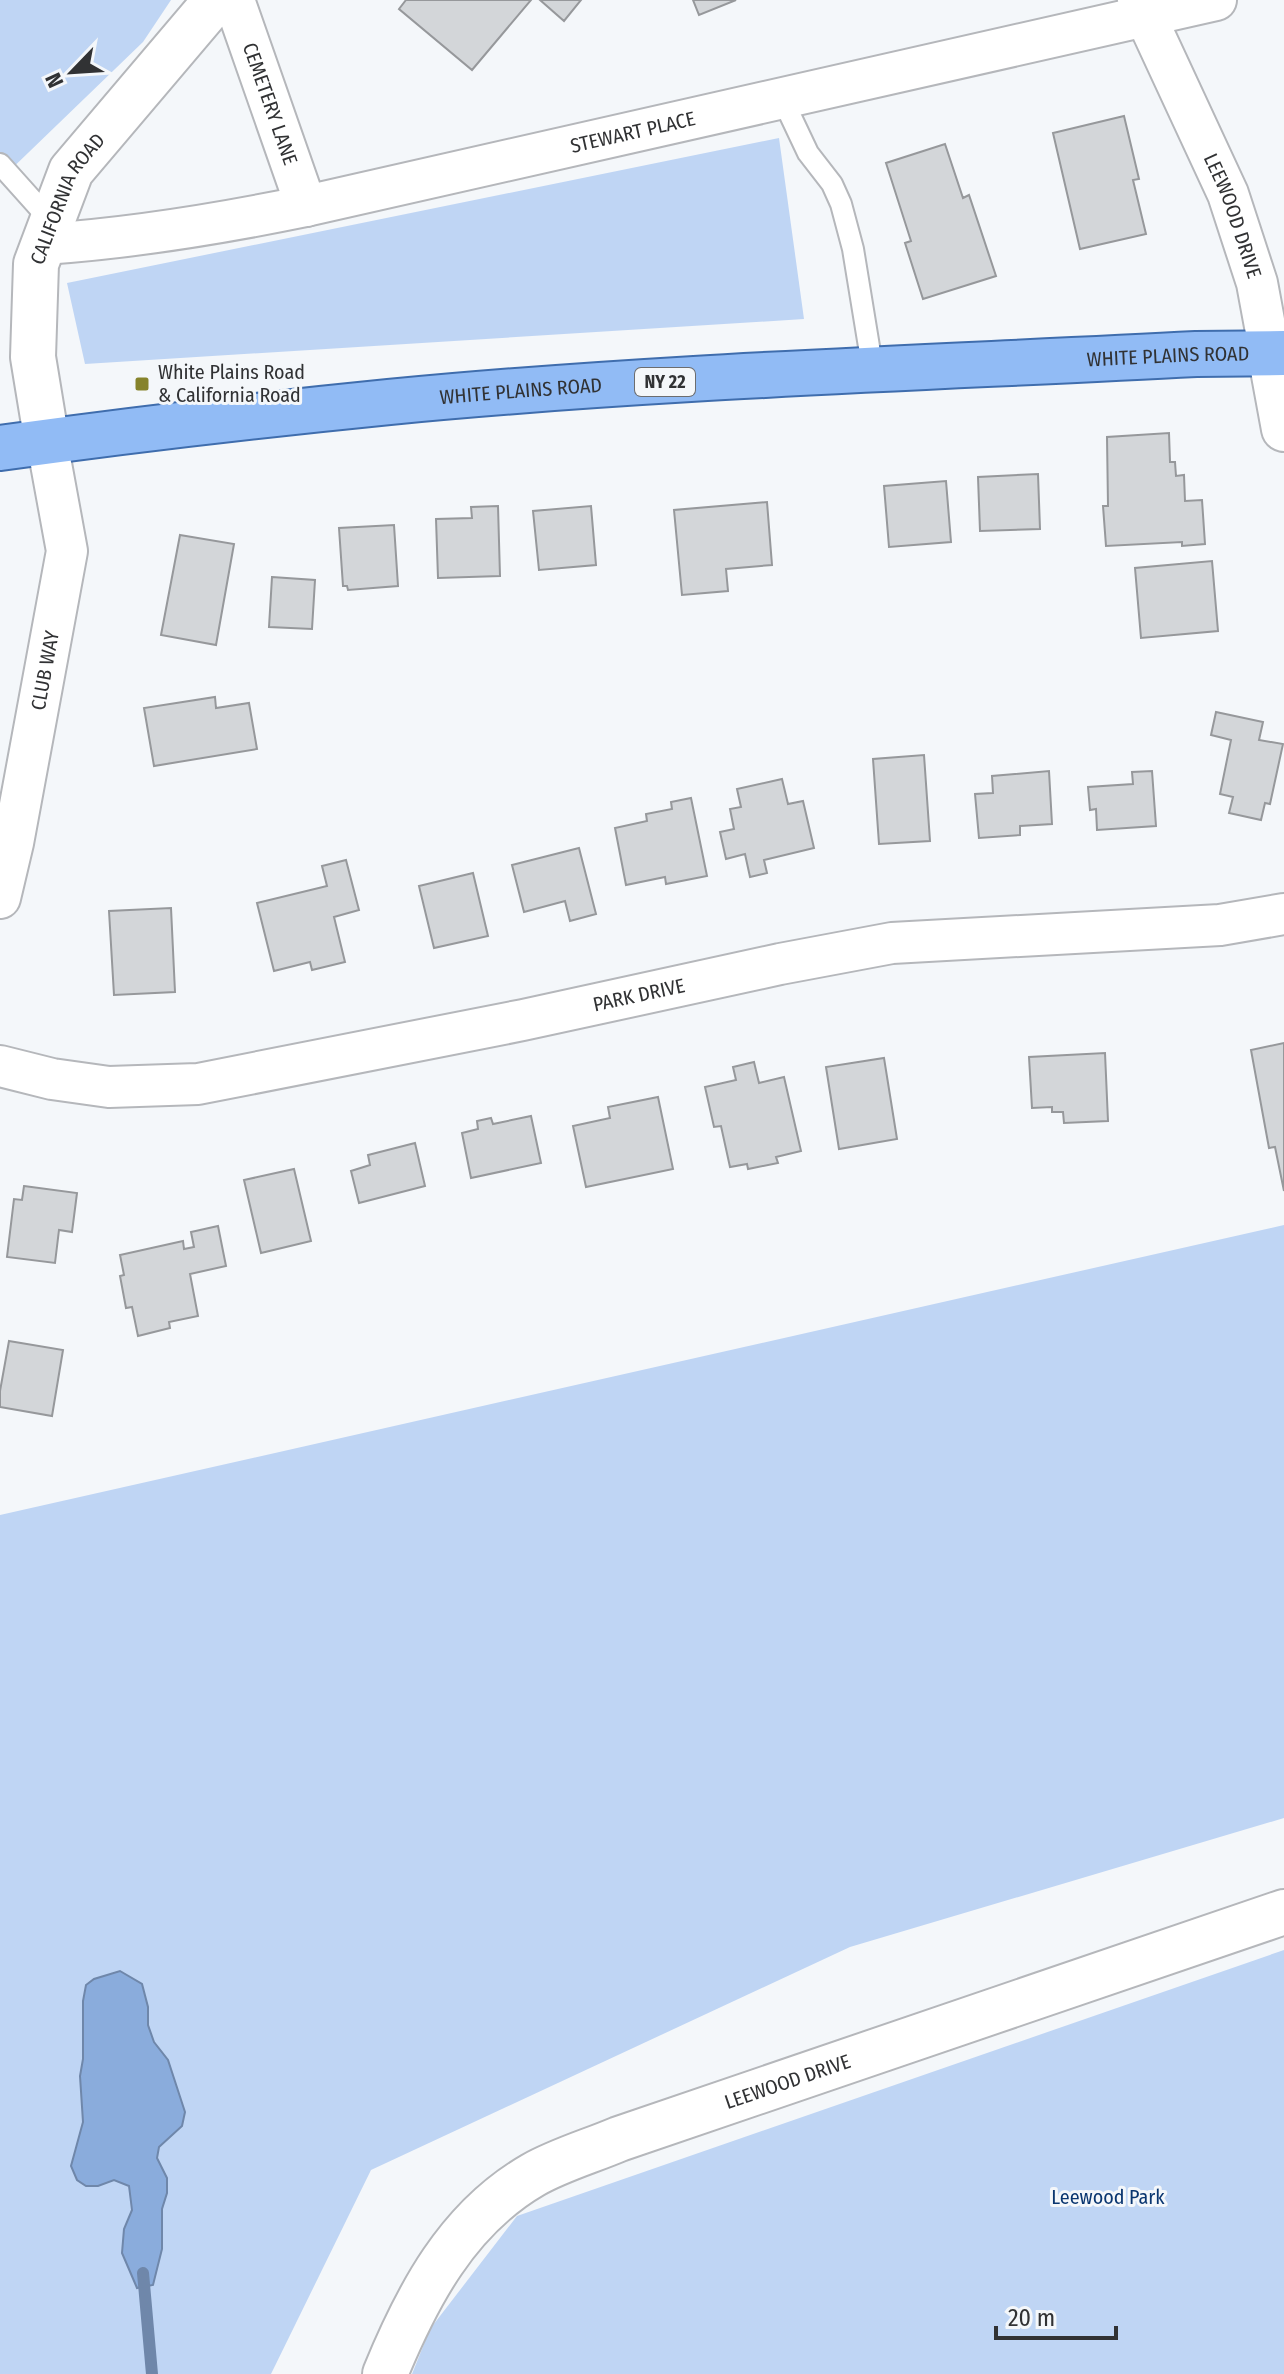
<svg xmlns="http://www.w3.org/2000/svg" width="1284" height="2374" font-family="'Fira Sans Condensed',sans-serif">
	<rect width="100%" height="100%" fill="#f4f7fa"/>
	<!-- green -->
	<path fill="#bfd5f4" d="M0 0H171L143 42 0 180Z
		M779 138 804 319 85 364 67 283Z
		M1284 1225V1818L850 1947 371 2170 271 2374H0V1515Z
		M1284 1950V2374H412L430 2329 517 2216Z"/>
	<!-- water -->
	<path fill="#8aacdc" stroke="#6f87aa" stroke-width="2" d="M120 1971 142 1984 148 2007V2025L154 2042 168 2060 185 2112 182 2126 159 2147 157 2158 167 2178V2193L162 2209V2249L153 2285 137 2288 122 2253 124 2229 132 2210 129 2186 114 2180 98 2186H86L77 2180 71 2166 83 2122 80 2076 83 2059V2001L86 1985 94 1979Z"/>
	<g fill="none" stroke-linecap="round" stroke-linejoin="round">
		<!-- stream -->
		<path stroke="#6f87aa" stroke-width="12" d="M143 2273 152 2374"/>
	</g>
	<!-- building -->
	<path fill="#d3d6d9" stroke="#96989b" stroke-width="2" d="M406 0H531L472 70 399 9Z
		M540 0H581L564 21Z
		M693 0H736L699 15Z
		M1124 116 1139 179 1133 180 1146 234 1080 249 1053 133Z
		M945 144 963 198 969 195 996 276 923 299 905 243 911 241 886 163Z
		M1169 433 1170 462H1175L1176 476 1184 475 1185 501 1202 500 1205 544 1182 546V542L1106 546 1103 506H1108L1107 437Z
		M1038 474 1040 529 980 531 978 477Z
		M946 481 951 542 889 547 884 486Z
		M767 502 772 565 726 569 728 591 682 595 674 510Z
		M498 506 500 576 438 578 436 519 472 518 471 507Z
		M591 506 596 565 539 570 533 511Z
		M394 525 398 586 348 590 347 586H343L339 528Z
		M180 535 234 544 216 645 161 635Z
		M1212 561 1218 631 1141 638 1135 568Z
		M272 577 315 580 312 629 269 627Z
		M215 697 216 708 249 703 257 749 154 766 144 708Z
		M1216 712 1263 722 1259 740 1283 744 1270 804 1265 803 1261 820 1229 813 1233 797 1220 794 1231 740 1211 735Z
		M924 755 930 841 879 844 873 759Z
		M1049 771 1052 824 1020 826V835L979 838 975 794 993 793 992 776Z
		M1152 771 1156 826 1097 830 1096 809 1090 810 1088 787 1133 784 1132 772Z
		M782 779 788 804 803 801 814 848 764 860 767 873 750 877 745 854 726 859 720 832 734 829 730 809 741 807 737 789Z
		M691 798 707 876 666 884 665 877 626 885 615 828 647 821 646 814 672 809 671 802Z
		M579 848 596 914 570 921 565 901 524 912 512 865Z
		M346 860 359 910 334 917 345 962 312 970 310 962 274 971 257 903 327 886 322 866Z
		M473 873 488 936 434 948 419 886Z
		M171 908 175 992 114 995 109 911Z
		M1284 1043V1191L1275 1147 1269 1148 1251 1050Z
		M1105 1053 1108 1121 1064 1123 1063 1112H1052V1107L1032 1108 1029 1057Z
		M884 1058 897 1139 839 1149 826 1067Z
		M754 1062 759 1083 784 1077 801 1151 776 1157 778 1163 748 1169 747 1164 730 1167 721 1126 714 1127 705 1087 736 1080 733 1067Z
		M658 1097 673 1169 586 1187 573 1126 610 1118 608 1107Z
		M531 1116 541 1163 471 1178 462 1133 478 1129 477 1121 491 1118 493 1124Z
		M415 1143 425 1186 359 1203 351 1171 370 1165 368 1155Z
		M294 1169 311 1241 261 1253 244 1180Z
		M24 1186 77 1193 72 1232 59 1230 55 1263 7 1257 14 1199 22 1200Z
		M218 1226 226 1266 190 1274 198 1316 169 1322 170 1328 138 1336 132 1307 126 1308 120 1276 124 1275 120 1255 183 1241 184 1249 194 1247 191 1232Z
		M9 1341 63 1350 52 1416 0 1407V1391Z"/>
	<g fill="none" stroke-linecap="round" stroke-linejoin="round">
		<defs>
			<path id="service" d="M782 98 808 153 832 184 841 204 853 249 873 371
				M0 164 52 222"/>
			<g id="minor">
				<path id="s1" d="M234 0 306 206"/>
				<path id="s2" d="M1138 0 1228 194 1257 283 1270 353"/>
				<path id="s3" d="M44 244C134 238 218 224 306 206L1216 0"/>
				<path id="s4" d="M0 898 13 843 67 551 47 442"/>
				<path id="s5" d="M0 1066 52 1079 109 1087 198 1084 523 1020 780 964 892 943 1220 925 1284 914"/>
			</g>
			<g id="tertiary">
				<path d="M1270 353 1284 429"/>
				<path id="s6" d="M385 2374C417 2296 457 2219 533 2175 559 2160 591 2151 619 2139L1284 1912"/>
			</g>
			<g id="secondary">
				<path id="s7" d="M47 442 33 357 36 264 71 171 216 0"/>
			</g>
			<g id="primary">
				<path id="s8" d="M0 448C129 430 259 415 389 402 657 376 928 368 1196 354L1284 353"/>
			</g>
		</defs>
		<!-- service casing -->
		<use href="#service" stroke="#b5b7bb" stroke-width="24"/>
		<!-- minor casing -->
		<use href="#minor" stroke="#b5b7bb" stroke-width="44"/>
		<!-- tertiary casing -->
		<use href="#tertiary" stroke="#b5b7bb" stroke-width="48"/>
		<!-- secondary casing -->
		<use href="#secondary" stroke="#b5b7bb" stroke-width="48"/>
		<!-- primary casing -->
		<use href="#primary" stroke="#3f6dad" stroke-width="48"/>
		<!-- service -->
		<use href="#service" stroke="#fff" stroke-width="20"/>
		<!-- minor -->
		<use href="#minor" stroke="#fff" stroke-width="40"/>
		<!-- tertiary -->
		<use href="#tertiary" stroke="#fff" stroke-width="44"/>
		<!-- secondary -->
		<use href="#secondary" stroke="#fff" stroke-width="44"/>
		<!-- primary -->
		<use href="#primary" stroke="#91bbf5" stroke-width="44"/>
	</g>
	<!-- markers -->
	<rect fill="#86832b" stroke="#f4f7fa" stroke-width="3" x="134" y="376" width="16" height="16" rx="4"/>
	<g text-anchor="middle" dominant-baseline="central" stroke-width="6" stroke-linejoin="round" paint-order="stroke">
		<!-- shield labels -->
		<rect fill="#f4f7fa" stroke="#6c6d6f" stroke-width="2" x="635" y="368" width="60" height="28" rx="6"/>
		<g font-size="18" font-weight="bold" fill="#313234">
			<text x="665" y="382">NY 22</text>
		</g>
		<!-- street labels -->
		<g font-size="20" fill="#313234" stroke="#f4f7fa">
			<text stroke="none"><textPath href="#s1" startOffset="110">CEMETERY LANE</textPath></text>
			<text stroke="none"><textPath href="#s3" startOffset="600">STEWART PLACE</textPath></text>
			<text stroke="none"><textPath href="#s7" startOffset="252">CALIFORNIA ROAD</textPath></text>
			<text stroke="none"><textPath href="#s2" startOffset="236">LEEWOOD DRIVE</textPath></text>
			<text stroke="none"><textPath href="#s8" startOffset="1172">WHITE PLAINS ROAD</textPath></text>
			<text stroke="none"><textPath href="#s8" startOffset="524">WHITE PLAINS ROAD</textPath></text>
			<text stroke="none"><textPath href="#s4" startOffset="232">CLUB WAY</textPath></text>
			<text stroke="none"><textPath href="#s5" startOffset="650">PARK DRIVE</textPath></text>
			<text stroke="none"><textPath href="#s6" startOffset="524">LEEWOOD DRIVE</textPath></text>
		</g>
		<!-- poi labels -->
		<g font-size="20" fill="#313234" stroke="#f4f7fa" text-anchor="start">
			<text x="158" y="372">White Plains Road<tspan x="158" dy="23">&amp; California Road</tspan></text>
		</g>
		<!-- park labels -->
		<g font-size="20" fill="#0a3670" stroke="#f4f7fa">
			<text x="1108" y="2197">Leewood Park</text>
		</g>
	</g>
	<!-- north arrow -->
	<g transform="translate(72 72) rotate(245)" stroke="#f4f7fa" stroke-width="6" paint-order="stroke">
	<path d="M0-6L14 30L0 20L-14 30Z" fill="#313234"/>
	<text y="-12" font-size="22" font-weight="bold" text-anchor="middle" fill="#313234">N</text>
	</g>
	<!-- scale -->
	<path d="M996 2326v12h120v-12" fill="none" stroke="#313234" stroke-width="4"/>
	<text x="1008" y="2326" font-size="24" fill="#313234" stroke="#f4f7fa" stroke-width="6" paint-order="stroke">20 m</text>
</svg>
